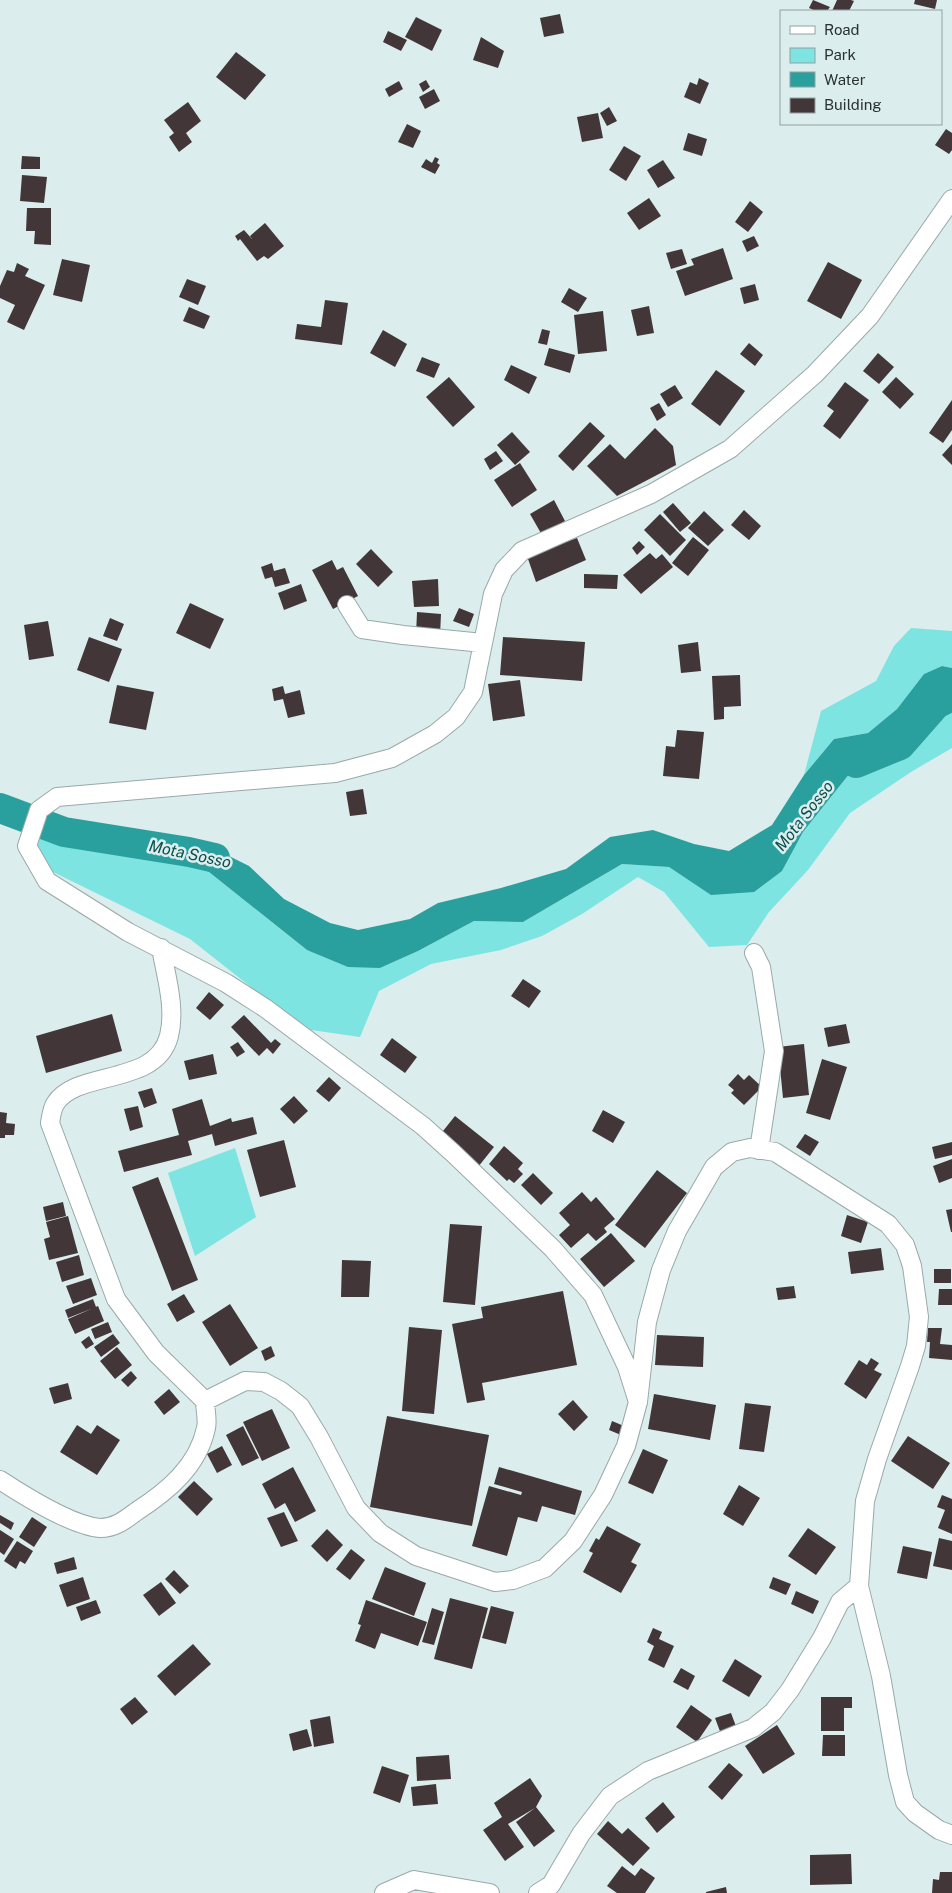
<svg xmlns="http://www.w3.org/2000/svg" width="952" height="1893" font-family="'Public Sans',sans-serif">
	<rect width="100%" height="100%" fill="#dbedec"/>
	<!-- green -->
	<path fill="#7ee4e1" d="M911 628 952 631V668L942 666 924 674 897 709 868 733 834 739 804 775 821 711 876 681 894 646Z
		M940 695H952V748L911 772 850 813 808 870 769 912 747 945 709 947 664 892 638 877 582 914 542 936 501 950 431 964 379 991 360 1037 304 1029 190 939 53 872 37 849 41 832 104 852 204 868 307 950 380 968 418 951 474 921 523 922 622 864 669 867 712 895 782 871 803 832 850 773 886 759 913 718Z
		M235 1148 256 1217 195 1256 168 1173Z"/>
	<!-- water -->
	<path fill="#29a09e" d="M942 666 952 668V695H940L913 718 886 759 850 773 803 832 782 871 754 892 711 895 669 867 622 864 523 922 474 921 418 951 380 968 348 967 307 950 204 868 156 837 199 841 249 866 284 899 330 923 358 930 410 919 438 903 501 888 566 869 610 837 653 830 694 844 729 851 772 825 804 775 834 739 868 733 897 709 924 674Z"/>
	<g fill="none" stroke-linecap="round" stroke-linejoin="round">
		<!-- river -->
		<path stroke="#29a09e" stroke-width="30" d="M856 763 900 745 936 704 952 696
			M0 808 64 832 189 852 215 858"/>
	</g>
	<!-- building -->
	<path fill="#433638" d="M813 0 830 7 827 11H816L809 8Z
		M837 0H851L854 1 849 11H832Z
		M915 0H937L935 9 914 4Z
		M560 14 564 33 544 37 540 18Z
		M416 17 442 30 432 51 405 37Z
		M388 31 407 40 401 51 383 42Z
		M481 37 504 51 498 68 473 60Z
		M236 52 266 75 245 100 216 77Z
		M699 78 709 83 700 104 684 97 690 82 697 85Z
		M426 80 430 87 423 92 419 84Z
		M399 81 403 89 389 97 385 89Z
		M434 89 440 101 425 109 419 97Z
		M188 102 201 121 186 133 192 142 179 152 169 137 174 133 164 120Z
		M609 107 617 121 607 126 600 113Z
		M598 113 603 138 582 142 577 117Z
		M407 124 421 131 413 148 398 142Z
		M946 129 952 133V150L949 154 935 145Z
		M688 133 707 139 702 156 683 150Z
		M624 146 641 156 626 181 609 170Z
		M22 156 40 157V169H21Z
		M435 157 439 159 437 163 440 165 435 174 421 167 426 159 432 163Z
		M663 160 675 178 658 188 647 170Z
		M22 175 47 177 44 203 20 201Z
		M649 198 661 216 639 230 627 213Z
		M750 201 763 212 748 232 735 222Z
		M27 208H51V245L34 244 35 231H26Z
		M265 223 284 246 268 259 264 256 257 261 240 239 238 241 235 236 244 230 252 239 250 236Z
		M754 236 759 246 747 252 742 241Z
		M723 248 733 279 685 296 676 271 694 265 691 259Z
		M682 249 687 264 671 269 666 253Z
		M62 259 90 265 82 302 53 295Z
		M828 262 862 280 841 319 807 301Z
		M17 263 29 269 25 276 45 285 24 330 7 322 15 305 0 298V286L7 270 14 272Z
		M187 279 206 286 198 305 179 297Z
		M755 284 759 300 744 304 740 288Z
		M569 288 587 298 578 312 561 302Z
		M325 300 348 303 342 345 295 339 297 324 321 327Z
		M649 306 654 333 637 336 631 310Z
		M189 307 210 316 204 329 183 321Z
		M603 311 607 351 578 354 574 315Z
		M542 329 550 331 547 345 538 343Z
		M383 330 407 344 395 367 370 353Z
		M749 343 763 355 755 366 740 354Z
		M549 348 575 355 570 373 544 365Z
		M878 353 894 367 879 384 863 371Z
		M422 357 440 364 434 378 416 371Z
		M511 365 537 377 529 394 504 380Z
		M716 370 745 391 720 426 691 404Z
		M449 377 475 407 453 427 426 397Z
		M896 377 914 394 900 409 882 392Z
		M845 382 869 400 840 439 823 426 834 411 827 406Z
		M675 385 683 398 668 407 660 394Z
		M952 400V430L943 443 929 433Z
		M659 403 666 415 657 421 650 408Z
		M590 422 605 436 573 471 558 456Z
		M655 428 673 446 676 465 617 496 587 466 610 444 625 459Z
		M512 432 530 452 515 465 497 445Z
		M952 444V465L942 455Z
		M496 451 503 461 490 470 484 459Z
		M520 463 537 490 512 507 494 480Z
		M554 500 565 521 542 535 530 514Z
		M673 503 691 523 680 532 663 512Z
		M744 510 761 526 749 540 731 525Z
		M704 511 724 530 708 546 688 528Z
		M660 514 686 540 670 556 644 530Z
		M693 537 709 550 688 576 672 563Z
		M577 538 586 560 536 582 527 556Z
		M639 541 645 547 637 555 632 548Z
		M371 549 393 572 378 587 356 564Z
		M650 553 656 559 662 554 673 567 641 594 623 575Z
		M332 560 337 570 343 567 358 596 333 609 312 570Z
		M272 563 274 571 285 568 290 583 275 587 272 577 265 579 261 567Z
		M584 574 618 575 617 589 584 588Z
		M438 579 439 606 414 607 412 581Z
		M301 584 307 601 284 610 278 593Z
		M190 603 224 619 210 649 176 633Z
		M459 608 474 614 469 627 453 621Z
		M417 612 441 614 440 636 416 635Z
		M110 618 124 624 117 641 103 636Z
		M48 621 54 656 29 660 24 625Z
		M89 637 122 649 109 682 77 670Z
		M503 637 585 642 582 681 500 675Z
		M698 642 701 671 681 673 678 645Z
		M740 675 741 706 724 707V719L714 720 712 676Z
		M520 680 525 716 493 721 488 684Z
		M117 685 154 692 146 730 109 723Z
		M283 686 285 694 300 690 305 714 288 718 283 699 274 701 272 689Z
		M677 730 704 732 699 779 663 776 666 746 675 747Z
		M363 789 367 814 350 816 346 792Z
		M523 979 541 991 529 1008 511 996Z
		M209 992 224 1005 210 1020 196 1008Z
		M112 1014 122 1051 46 1073 36 1036Z
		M244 1015 271 1043 275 1039 281 1044 273 1054 267 1048 259 1056 231 1027Z
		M846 1024 850 1043 828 1047 824 1028Z
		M392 1038 417 1057 405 1073 380 1055Z
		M238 1042 245 1052 237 1057 230 1047Z
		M804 1044 809 1095 783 1098 778 1047Z
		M213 1054 217 1074 189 1080 184 1061Z
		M822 1059 847 1067 830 1120 806 1113Z
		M738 1074 744 1080 749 1075 762 1087 744 1105 731 1093 734 1090 728 1085Z
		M329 1077 341 1088 329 1102 316 1091Z
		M152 1088 157 1103 144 1108 138 1092Z
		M294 1096 308 1111 294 1124 280 1109Z
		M202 1099 210 1126 231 1118 232 1122 253 1117 257 1134 215 1146 212 1134 188 1141 192 1155 124 1172 118 1151 179 1135 172 1109Z
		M138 1106 143 1127 130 1131 124 1109Z
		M603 1110 625 1122 613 1143 592 1131Z
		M0 1112 7 1113 6 1123 15 1124 14 1135H5V1138H0Z
		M455 1116 494 1147 478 1167 439 1136Z
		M805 1134 819 1142 810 1156 796 1147Z
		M284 1140 296 1187 260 1197 247 1150Z
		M952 1142V1155L935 1159 932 1147Z
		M504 1146 523 1163 518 1169 523 1174 514 1183 509 1179 507 1181 489 1164Z
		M952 1159V1178L939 1183 933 1166Z
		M657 1170 687 1193 645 1248 615 1225Z
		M533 1173 553 1193 541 1205 521 1185Z
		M158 1177 198 1280 172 1291 132 1187Z
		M582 1192 591 1202 596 1197 615 1219 604 1228 607 1232 596 1241 588 1233 571 1248 559 1235 570 1225 559 1213Z
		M63 1202 66 1216 46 1221 43 1207Z
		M952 1209V1232H951L946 1210Z
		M847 1215 868 1222 861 1243 841 1236Z
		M68 1216 78 1253 49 1260 44 1239 50 1237 46 1222Z
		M450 1224 482 1226 475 1305 443 1302Z
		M611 1233 635 1261 604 1287 580 1259Z
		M881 1248 884 1270 851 1274 848 1252Z
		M79 1255 84 1275 62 1282 56 1262Z
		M342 1260 371 1261 369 1297H341Z
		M934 1269H951V1283H934Z
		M91 1278 97 1295 73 1304 66 1286Z
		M794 1286 796 1298 778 1300 776 1288Z
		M939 1289H952V1305H938Z
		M563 1291 577 1365 482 1383 485 1400 467 1403 452 1324 483 1318 481 1307Z
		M184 1294 195 1312 177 1322 167 1304Z
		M93 1299 96 1307 68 1318 65 1310Z
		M230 1304 258 1348 230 1366 202 1322Z
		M98 1306 104 1321 75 1334 68 1319Z
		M108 1322 112 1332 95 1339 91 1329Z
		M409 1327 442 1330 434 1414 402 1411Z
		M928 1328H942L940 1344 952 1345V1360L929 1358 930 1342H927Z
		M113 1334 120 1343 101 1357 94 1347Z
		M657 1335 704 1337 703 1367 655 1365Z
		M89 1336 94 1344 86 1349 81 1342Z
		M271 1346 275 1356 265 1361 261 1351Z
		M117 1347 132 1365 115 1379 100 1361Z
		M871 1358 879 1363 874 1370 882 1374 866 1399 844 1384 859 1360 867 1365Z
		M131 1371 137 1378 128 1387 121 1380Z
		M68 1383 72 1399 54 1404 49 1388Z
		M169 1389 180 1402 164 1415 154 1402Z
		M654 1394 716 1405 710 1440 648 1429Z
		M573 1400 588 1417 574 1431 558 1414Z
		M745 1403 771 1406 764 1452 739 1449Z
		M272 1409 290 1448 262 1461 243 1422Z
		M387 1416 489 1435 472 1526 370 1507Z
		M612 1421 624 1426 621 1435 609 1430Z
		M77 1425 91 1434 97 1425 120 1440 97 1475 60 1452Z
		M243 1426 259 1458 242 1466 226 1435Z
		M908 1436 950 1463 933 1489 891 1461Z
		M222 1446 232 1465 217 1473 207 1454Z
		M643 1449 668 1460 653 1494 628 1483Z
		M293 1467 316 1511 295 1522 285 1503 275 1509 262 1484Z
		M499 1467 582 1491 575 1515 542 1506 537 1522 518 1517 507 1556 472 1546 489 1486 521 1495 522 1492 494 1484Z
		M194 1481 213 1499 197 1516 178 1497Z
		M739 1485 760 1498 743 1526 723 1514Z
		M942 1495 952 1499V1534L938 1528 945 1510 937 1507Z
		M284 1512 298 1541 281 1547 267 1518Z
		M0 1515 14 1523 11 1530 0 1523Z
		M32 1517 47 1527 34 1547 19 1537Z
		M607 1526 641 1544 631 1562 637 1565 621 1593 583 1572 593 1553 589 1551 596 1538 599 1540Z
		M808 1528 836 1547 816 1575 788 1556Z
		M327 1529 343 1545 327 1562 311 1546Z
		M0 1530 14 1539 4 1555 0 1552Z
		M939 1538 952 1541V1570L933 1566Z
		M17 1541 33 1551 25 1564 20 1561 16 1569 4 1561Z
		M903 1546 932 1552 927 1579 897 1573Z
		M351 1549 365 1560 350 1580 336 1569Z
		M74 1557 77 1569 57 1574 54 1563Z
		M385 1567 426 1583 414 1616 372 1599Z
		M174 1570 189 1586 180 1594 165 1579Z
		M83 1577 90 1599 67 1607 59 1585Z
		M773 1577 791 1584 786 1595 769 1588Z
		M161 1582 176 1603 159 1616 143 1595Z
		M796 1591 819 1601 813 1614 791 1604Z
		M450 1598 488 1608 472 1669 434 1659Z
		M96 1600 101 1613 81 1621 76 1607Z
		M366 1600 427 1622 418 1646 381 1633 375 1649 355 1641 361 1625 358 1624Z
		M491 1606 514 1612 506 1644 482 1638Z
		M432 1608 444 1612 434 1645 422 1642Z
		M653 1628 662 1632 659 1639 674 1646 664 1668 648 1660 654 1646 647 1642Z
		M193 1644 211 1664 175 1696 157 1676Z
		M735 1659 762 1676 749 1697 722 1681Z
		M681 1668 695 1676 688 1690 673 1682Z
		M135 1697 148 1712 132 1725 120 1709Z
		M821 1697H852V1708H844V1731H821Z
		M691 1705 712 1720 697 1742 676 1727Z
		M731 1713 737 1729 721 1734 715 1718Z
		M330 1716 334 1743 314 1747 310 1720Z
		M777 1725 795 1754 763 1774 745 1746Z
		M307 1729 312 1746 293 1751 289 1734Z
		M823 1735H845V1756H822Z
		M449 1755 451 1779 417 1781 416 1757Z
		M729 1763 743 1775 722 1800 708 1787Z
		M382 1766 409 1775 400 1803 373 1793Z
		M530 1778 542 1796 536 1807 555 1831 534 1847 516 1822 535 1808 508 1824 524 1847 505 1861 483 1830 502 1817 494 1803Z
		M436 1784 438 1804 413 1806 411 1787Z
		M663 1802 675 1817 657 1833 645 1818Z
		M608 1821 622 1834 628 1828 650 1848 633 1866 597 1834Z
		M851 1854 852 1884 810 1885V1855Z
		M622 1866 635 1876 641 1868 655 1878 645 1893H617L607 1886Z
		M940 1872H952V1893H932L933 1879 939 1880Z
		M726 1887 727 1893H706V1892Z"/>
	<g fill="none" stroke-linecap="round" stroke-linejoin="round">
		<defs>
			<path id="minor" d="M952 199 870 316 815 374 730 449 651 494 522 551 504 570 493 594 473 692 456 717 435 734 392 758 335 773 57 797 39 810 27 846 47 881 128 932 226 983 265 1008 423 1126 453 1153 553 1249 593 1295 627 1367 638 1402 647 1322 661 1270 677 1231 714 1167 732 1152 750 1148 775 1152 888 1224 905 1245 912 1266 919 1317 916 1346 910 1366 877 1459 865 1501 859 1586 881 1676 898 1775 905 1802 915 1813 939 1830 952 1835
				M347 605 362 629 403 635 483 643
				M161 948C166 976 176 1008 169 1036 156 1087 76 1069 55 1104 52 1109 51 1117 50 1123L116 1299 156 1353 205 1401 245 1381 264 1382 281 1391 300 1406 319 1437 356 1508 380 1533 416 1556 495 1582 513 1580 545 1568 573 1541 603 1495 626 1446 638 1402
				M754 953 761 967 774 1051 759 1150
				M0 1480C23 1495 73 1526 100 1528 115 1528 125 1520 137 1511 168 1491 198 1466 206 1428 208 1420 205 1409 205 1401
				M384 1893 414 1880 490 1893
				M538 1893 551 1885 581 1834 610 1796 648 1771 753 1728 773 1712 790 1690 822 1638 840 1602 859 1586"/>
		</defs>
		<!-- minor casing -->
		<use href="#minor" stroke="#99a9a9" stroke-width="20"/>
		<!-- minor -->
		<use href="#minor" stroke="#fff" stroke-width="18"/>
	</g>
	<g text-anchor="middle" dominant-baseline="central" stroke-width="5" stroke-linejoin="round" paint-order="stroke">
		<!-- water labels -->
		<g font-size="16" font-style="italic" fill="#0a4e4d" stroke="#dbedec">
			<text transform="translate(804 816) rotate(-52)">Mota Sosso</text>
			<text transform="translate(190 854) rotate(12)">Mota Sosso</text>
		</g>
	</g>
	<!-- legend -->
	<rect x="780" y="10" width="162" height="115" fill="#dbedec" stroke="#94a2a1"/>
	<rect x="790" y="26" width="25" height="8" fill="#ffffff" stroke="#94a2a1"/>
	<text x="824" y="35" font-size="15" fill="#2a3131">Road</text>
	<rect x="790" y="48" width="25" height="15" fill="#7ee4e1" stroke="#94a2a1"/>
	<text x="824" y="60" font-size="15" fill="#2a3131">Park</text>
	<rect x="790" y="72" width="25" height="15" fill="#29a09e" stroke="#94a2a1"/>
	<text x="824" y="85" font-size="15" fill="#2a3131">Water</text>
	<rect x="790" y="98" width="25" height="15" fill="#433638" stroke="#94a2a1"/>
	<text x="824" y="110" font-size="15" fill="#2a3131">Building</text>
</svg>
